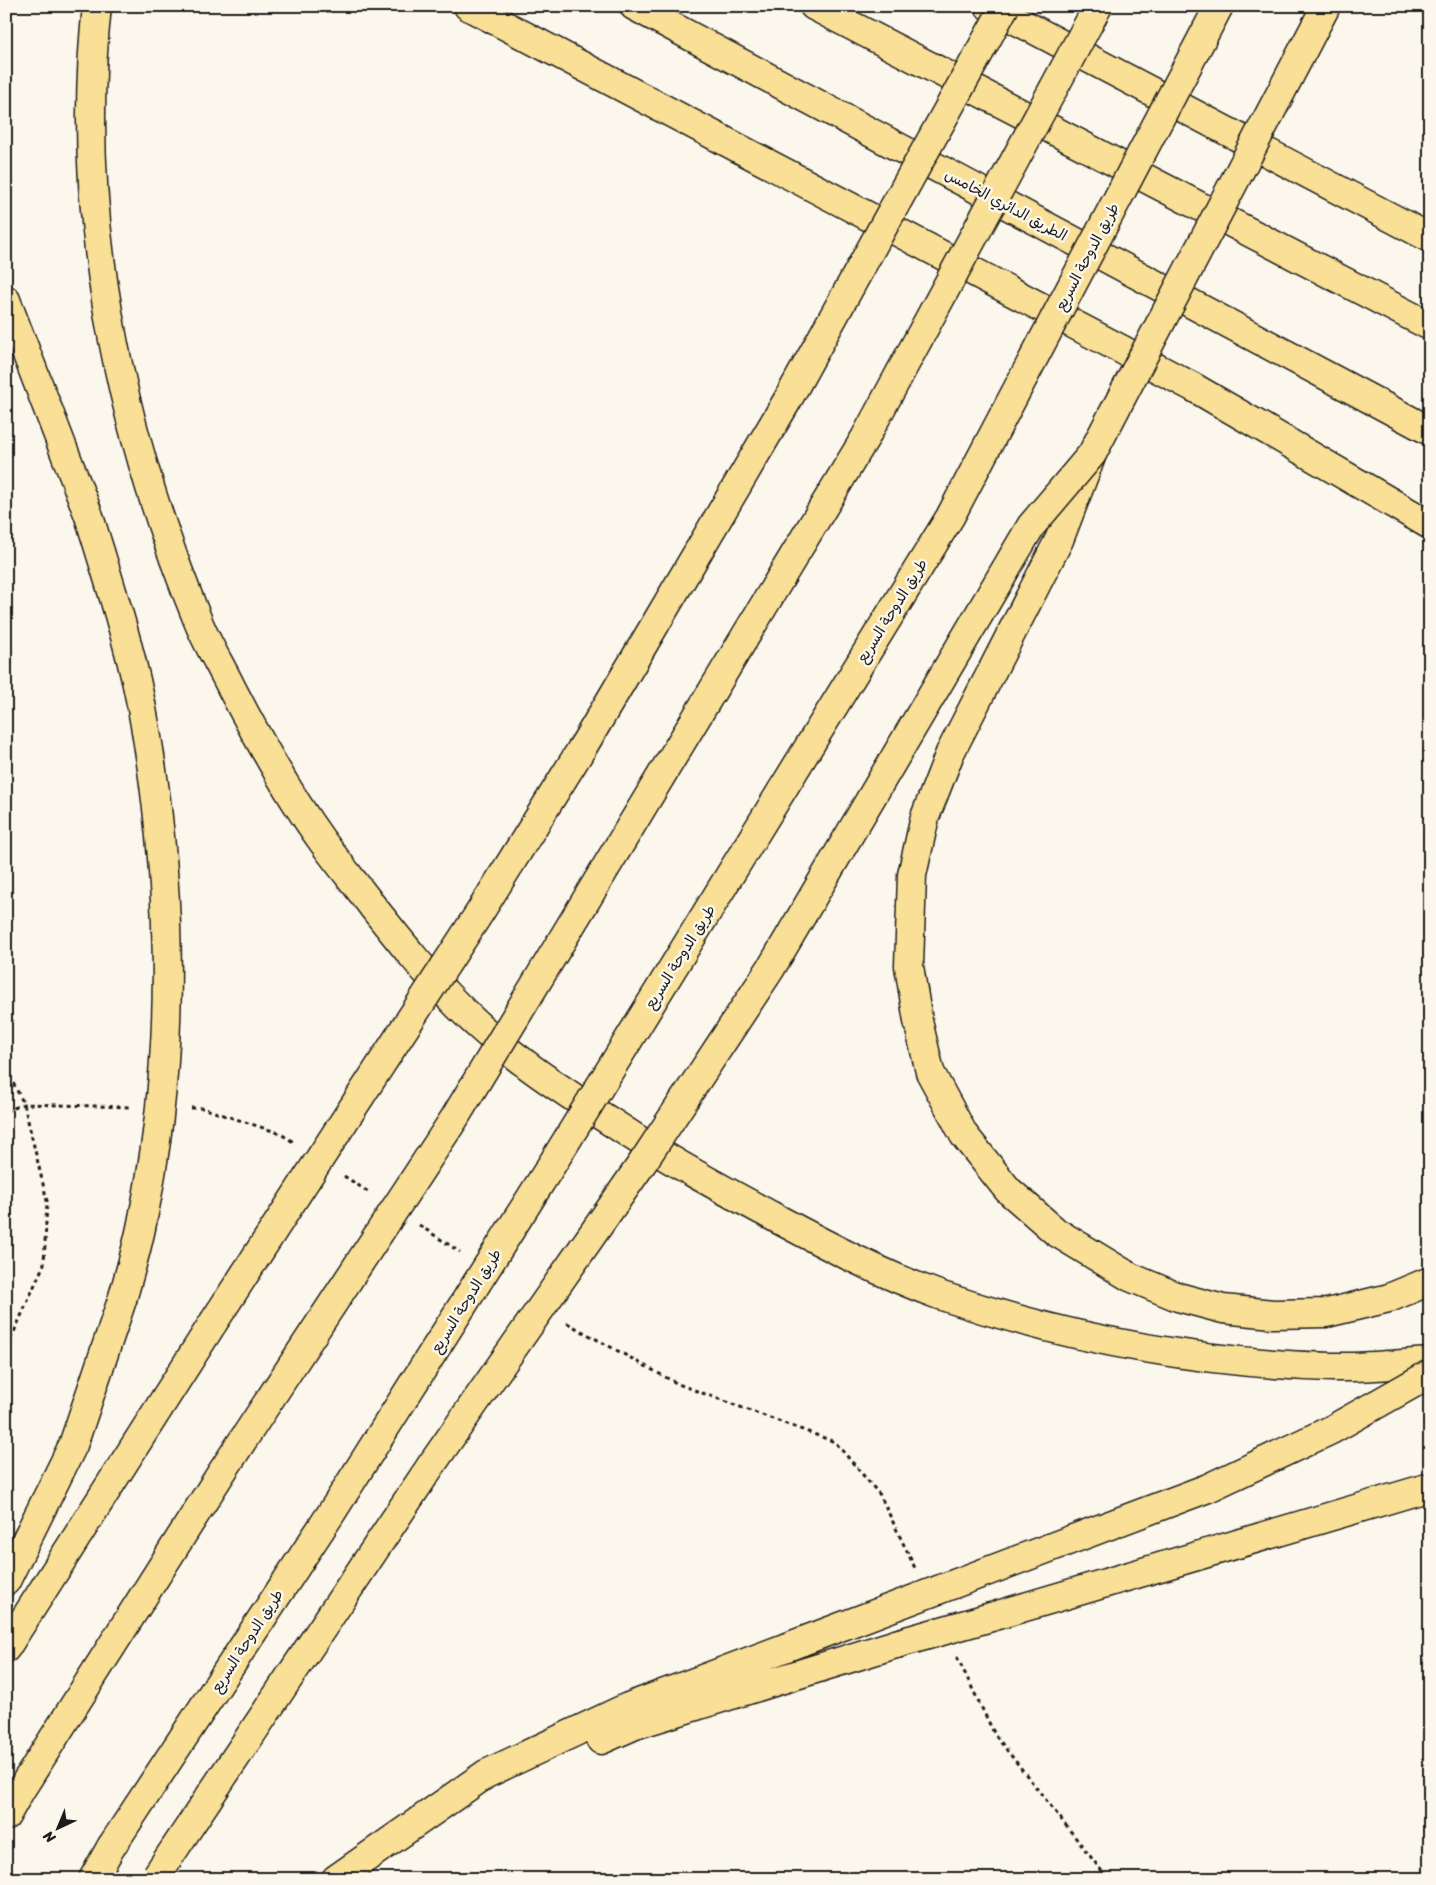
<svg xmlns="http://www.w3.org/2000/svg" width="1436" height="1885" font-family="Sriracha,'Playpen Sans Arabic',sans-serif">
	<rect width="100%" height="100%" fill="#fbf7ec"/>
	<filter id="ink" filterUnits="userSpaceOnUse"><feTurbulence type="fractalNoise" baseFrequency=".02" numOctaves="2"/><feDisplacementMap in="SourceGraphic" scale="10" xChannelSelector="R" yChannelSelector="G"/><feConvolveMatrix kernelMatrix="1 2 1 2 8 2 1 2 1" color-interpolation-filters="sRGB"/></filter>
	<g filter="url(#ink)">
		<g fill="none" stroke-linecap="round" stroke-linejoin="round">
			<defs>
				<path id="highway" d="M97 6C74 215 119 428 198 621 207 644 221 666 232 689 258 739 287 792 320 838 337 862 356 884 373 907 400 941 427 975 458 1006 508 1057 571 1096 631 1135 677 1165 724 1190 772 1216 826 1245 881 1274 939 1295 1065 1338 1199 1363 1332 1367 1364 1368 1398 1364 1430 1362
					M468 6 1193 387 1430 525
					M634 6 1430 431
					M814 6 1430 326
					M989 6 1430 238
					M6 300 89 516
					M1091 457 1059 540 950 753 925 817 912 875 909 966 918 1021 930 1072 964 1135 1008 1190 1056 1232 1130 1277 1178 1297 1223 1309 1273 1314 1327 1313 1389 1298 1430 1281
					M6 1581 73 1445 122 1300
					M991 1617 1430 1487
					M6 1648 213 1323
					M601 1740 635 1725 896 1644
					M6 1816 20 1791
					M93 1879 111 1847
					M336 1879 486 1774 628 1707 803 1641"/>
			</defs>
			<!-- highway casing -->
			<use href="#highway" stroke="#1c1c1c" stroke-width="31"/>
			<!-- path -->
			<path stroke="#1c1c1c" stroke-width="3" stroke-dasharray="4 4" stroke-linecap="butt" d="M6 1069 24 1104 47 1201 44 1264 6 1350
				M191 1108H202L279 1133 295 1143
				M6 1111 24 1104 130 1107
				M344 1176 370 1193
				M419 1225 460 1252
				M567 1323 678 1384 835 1442 880 1495 915 1568
				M957 1657 995 1735 1108 1879
				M1194 1879H1196"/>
			<!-- highway -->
			<use href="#highway" stroke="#fadf96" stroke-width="28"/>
			<defs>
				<path id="highway-bridge" d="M89 516C110 585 133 654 145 725 173 889 176 1059 142 1223 137 1249 129 1275 122 1300
					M213 1323 480 912 584 745 787 401 1005 6
					M803 1641 1208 1488 1331 1430 1430 1374
					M896 1644 991 1617
					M20 1791 220 1475 454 1119 865 438 1098 6
					M111 1847 330 1515 554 1161 950 517 1219 6
					M157 1875 432 1464 643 1162 771 968 1031 526 1092 454 1326 6"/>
			</defs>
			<!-- highway-bridge casing -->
			<use href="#highway-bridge" stroke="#1c1c1c" stroke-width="31" stroke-linecap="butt"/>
			<!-- highway-bridge -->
			<use href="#highway-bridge" stroke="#fadf96" stroke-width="28"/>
		</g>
	</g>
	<g text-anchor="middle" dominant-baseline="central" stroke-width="5" stroke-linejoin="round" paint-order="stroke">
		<!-- street labels -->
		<g font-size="15" fill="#1c1c1c" stroke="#fbf7ec">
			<text transform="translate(1006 205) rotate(28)">الطريق الدائري الخامس</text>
			<text transform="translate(1087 257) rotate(-62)">طريق الدوحة السريع</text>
			<text transform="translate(892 611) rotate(-58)">طريق الدوحة السريع</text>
			<text transform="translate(680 957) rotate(-58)">طريق الدوحة السريع</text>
			<text transform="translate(466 1301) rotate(-58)">طريق الدوحة السريع</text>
			<text transform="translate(247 1641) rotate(-57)">طريق الدوحة السريع</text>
		</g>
	</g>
	<!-- margin -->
	<rect width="1436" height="1885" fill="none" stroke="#fbf7ec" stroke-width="25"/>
	<rect x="12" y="12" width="1411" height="1860" fill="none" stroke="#1c1c1c" stroke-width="2" filter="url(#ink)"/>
	<!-- north arrow -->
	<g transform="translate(58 1828) rotate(224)" stroke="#fbf7ec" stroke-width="4" paint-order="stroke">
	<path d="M0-4L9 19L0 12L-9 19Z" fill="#1c1c1c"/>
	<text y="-8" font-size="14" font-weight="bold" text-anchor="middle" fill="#1c1c1c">N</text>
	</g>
</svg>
